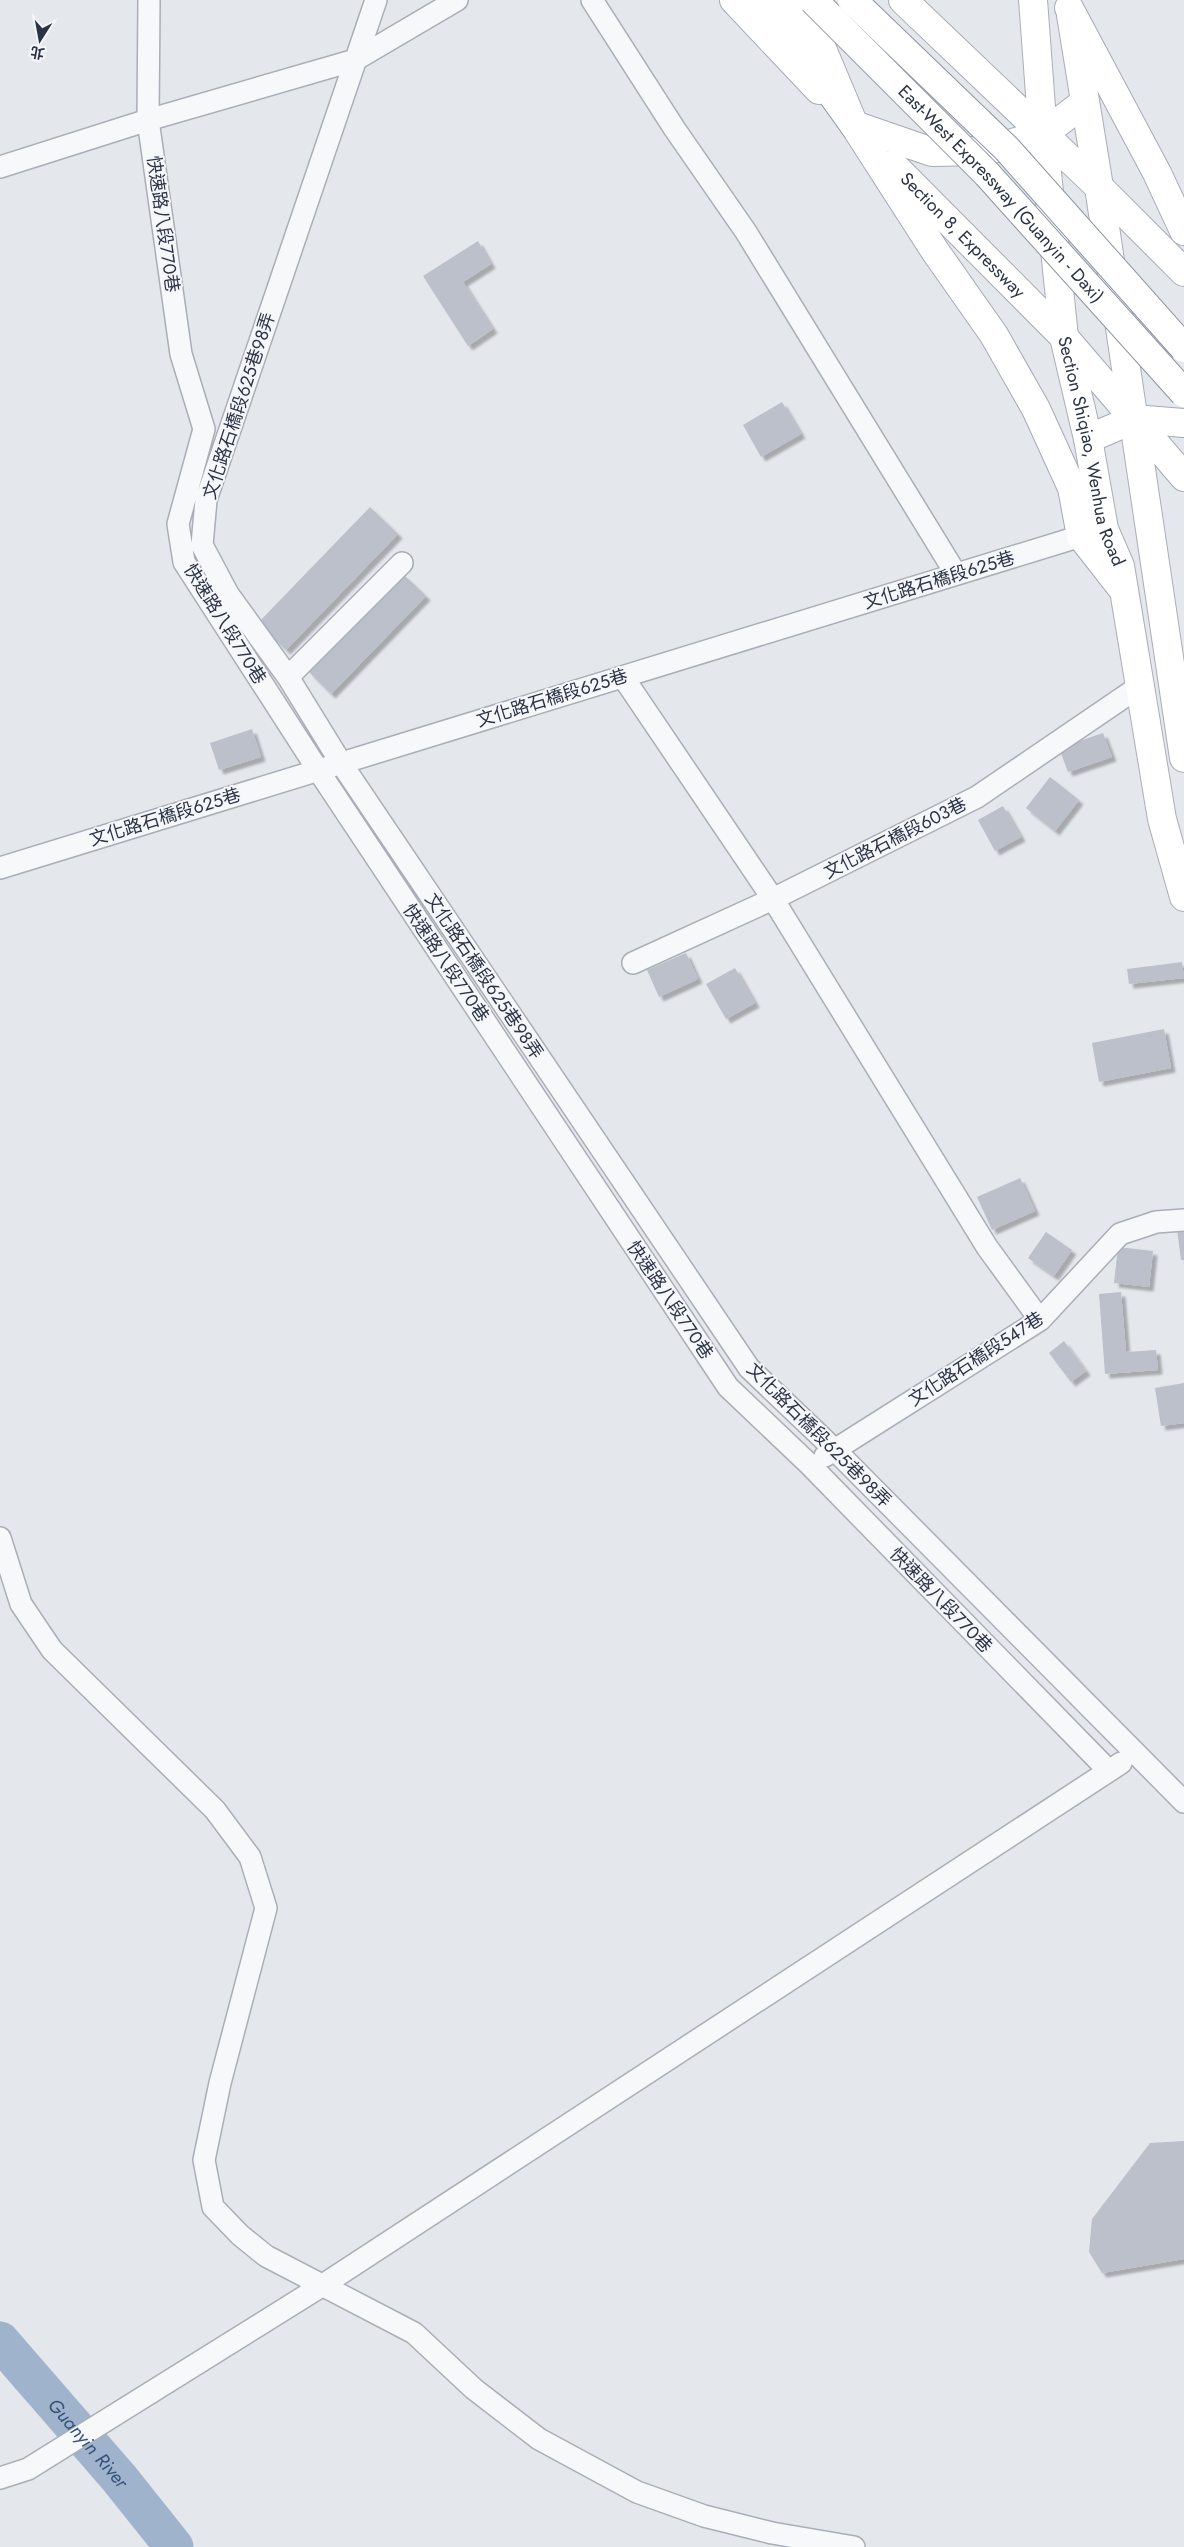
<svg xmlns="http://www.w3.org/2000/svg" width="1184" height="2547" font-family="Jost,'Noto Sans TC',sans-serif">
	<defs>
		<filter id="shadow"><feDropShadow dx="4.5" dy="4.5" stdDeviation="1" flood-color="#0004"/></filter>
	</defs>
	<rect width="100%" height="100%" fill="#e4e7ec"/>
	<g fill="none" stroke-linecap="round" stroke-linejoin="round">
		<!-- river -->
		<path stroke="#9fb4cc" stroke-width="39" id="s1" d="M0 2341 119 2478 174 2547"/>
	</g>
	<!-- building -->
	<path fill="#bbc0ca" filter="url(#shadow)" d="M478 241 491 264 463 282 493 329 468 346 423 276Z
		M782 402 801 434 761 457 743 425Z
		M370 507 398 534 286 650 258 623Z
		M404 575 426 596 331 694 309 672Z
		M252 729 261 757 219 770 210 743Z
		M1103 733 1112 757 1068 772 1059 748Z
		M1050 777 1079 800 1055 831 1026 808Z
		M1003 806 1021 837 995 851 978 820Z
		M686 953 698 979 659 997 647 970Z
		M1182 962 1184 978 1129 984 1127 969Z
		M735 968 755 1003 726 1019 706 984Z
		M1164 1029 1171 1068 1099 1082 1092 1043Z
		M1020 1178 1035 1211 992 1230 977 1197Z
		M1177 1229H1184V1260H1181Z
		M1046 1232 1072 1250 1054 1276 1028 1258Z
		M1118 1247 1153 1251 1149 1287 1114 1283Z
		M1121 1292 1126 1352 1156 1350 1158 1370 1105 1374 1099 1294Z
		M1064 1341 1086 1371 1071 1382 1049 1353Z
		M1184 1383V1423L1161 1426 1155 1388Z
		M1184 2141V2259L1102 2273 1089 2252 1092 2219 1150 2143Z"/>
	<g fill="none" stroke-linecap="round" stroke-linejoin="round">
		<defs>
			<path id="minor" d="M149 0 148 120 181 354 204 429 178 524 184 562 318 770 728 1387 810 1465 1109 1771
				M376 0 206 500 202 545 228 594 288 677 341 763 749 1368 835 1450 1184 1802
				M592 0 674 128 746 232 956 574
				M0 167 148 120 355 60 457 0
				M288 677 402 563
				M623 677 773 899 987 1247 1040 1320
				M0 868 1094 532
				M633 963 773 899 977 797 1140 686
				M825 1456 1040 1320 1120 1234 1156 1222 1184 1220
				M0 1538 21 1604 52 1650 215 1810 250 1857 266 1908 220 2083 204 2160 213 2207 240 2235 266 2256 414 2333 474 2389 539 2439 637 2492 704 2516 772 2533 854 2547
				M0 2478 28 2469 323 2285 1121 1763"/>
			<g id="secondary">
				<path id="s2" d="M1033 0 1043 134 1064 337 1088 439 1104 529 1120 566 1162 819 1184 897"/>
				<path d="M1071 15 1099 187 1184 758"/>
			</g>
			<g id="primary">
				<path d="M734 0 819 90"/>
				<path d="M785 0 815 32 854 125 935 251 994 335 1036 409 1072 488 1081 536 1124 591"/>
				<path d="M903 0 1099 187 1184 272"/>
				<path d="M1069 8 1157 173 1184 231"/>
				<path d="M854 125 932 152 986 151 1043 134 1085 102"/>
				<path id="s3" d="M893 165 1064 337 1184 477"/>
				<path d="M1088 439 1134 419 1184 423"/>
			</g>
			<path id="trunk" d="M760 0 780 22 854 125"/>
		</defs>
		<!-- minor casing -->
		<use href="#minor" stroke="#a9aeb7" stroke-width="24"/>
		<!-- secondary casing -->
		<use href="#secondary" stroke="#a9aeb7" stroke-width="30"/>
		<!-- primary casing -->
		<use href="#primary" stroke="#a3abb8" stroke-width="30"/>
		<!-- trunk casing -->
		<use href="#trunk" stroke="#8b94a3" stroke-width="30"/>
		<!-- minor -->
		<use href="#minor" stroke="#f7f8fa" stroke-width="21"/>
		<!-- secondary -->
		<use href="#secondary" stroke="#fff" stroke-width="28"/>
		<!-- primary -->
		<use href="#primary" stroke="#fff" stroke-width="28"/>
		<!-- trunk -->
		<use href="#trunk" stroke="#fff" stroke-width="28"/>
		<defs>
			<g id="trunk-bridge">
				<path id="s4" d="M813 0 987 174 1184 393"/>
				<path d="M852 0 1007 149 1184 348"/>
			</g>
		</defs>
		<!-- trunk-bridge casing -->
		<use href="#trunk-bridge" stroke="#8b94a3" stroke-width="30" stroke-linecap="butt"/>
		<!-- trunk-bridge -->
		<use href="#trunk-bridge" stroke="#fff" stroke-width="28"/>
	</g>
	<g text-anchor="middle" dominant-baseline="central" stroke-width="4" stroke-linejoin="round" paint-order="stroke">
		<!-- street labels -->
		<g font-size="18" fill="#2b3445" stroke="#f4f6f9">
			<text stroke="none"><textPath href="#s4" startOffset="270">East-West Expressway (Guanyin - Daxi)</textPath></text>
			<text transform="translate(163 224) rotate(82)">快速路八段770巷</text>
			<text stroke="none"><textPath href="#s3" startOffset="99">Section 8, Expressway</textPath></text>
			<text transform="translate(239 406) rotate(-72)">文化路石橋段625巷98弄</text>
			<text stroke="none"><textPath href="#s2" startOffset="456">Section Shiqiao, Wenhua Road</textPath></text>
			<text transform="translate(939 580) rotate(-17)">文化路石橋段625巷</text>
			<text transform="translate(225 624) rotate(58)">快速路八段770巷</text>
			<text transform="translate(552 698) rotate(-17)">文化路石橋段625巷</text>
			<text transform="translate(165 817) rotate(-17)">文化路石橋段625巷</text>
			<text transform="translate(895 838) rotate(-27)">文化路石橋段603巷</text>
			<text transform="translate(446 963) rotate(56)">快速路八段770巷</text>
			<text transform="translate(484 976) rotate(56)">文化路石橋段625巷98弄</text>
			<text transform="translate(670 1300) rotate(56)">快速路八段770巷</text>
			<text transform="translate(976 1359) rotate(-33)">文化路石橋段547巷</text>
			<text transform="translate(819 1435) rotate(45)">文化路石橋段625巷98弄</text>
			<text transform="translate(941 1600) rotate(46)">快速路八段770巷</text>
		</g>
		<!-- water labels -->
		<g font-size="19" font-style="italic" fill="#34527a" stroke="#f4f6f9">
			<text stroke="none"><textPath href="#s1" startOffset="135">Guanyin River</textPath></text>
		</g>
	</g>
	<!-- north arrow -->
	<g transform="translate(40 40) rotate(191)" stroke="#f4f6f9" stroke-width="4" paint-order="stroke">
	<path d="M0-4L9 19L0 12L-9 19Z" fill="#2b3445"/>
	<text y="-8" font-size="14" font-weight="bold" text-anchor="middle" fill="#2b3445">北</text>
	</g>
</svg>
